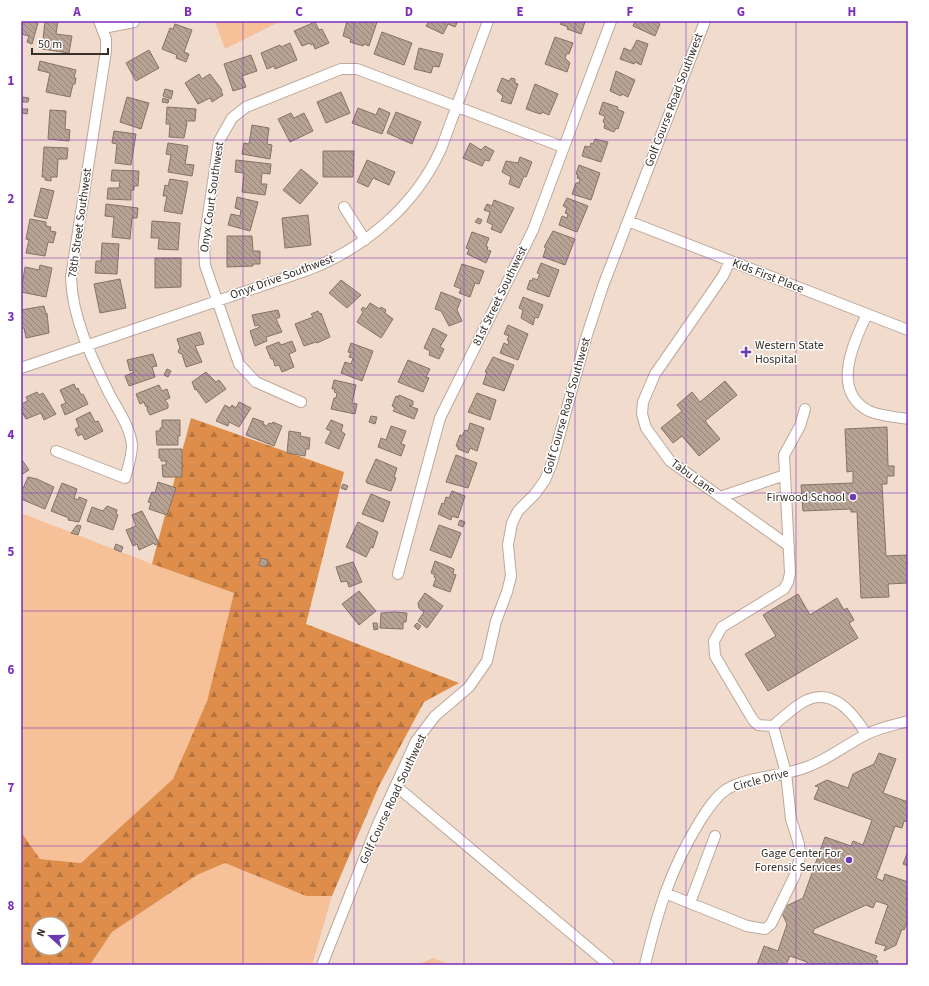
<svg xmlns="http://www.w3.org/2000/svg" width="929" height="986" font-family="'Source Sans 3',sans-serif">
	<defs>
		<pattern id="forest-firs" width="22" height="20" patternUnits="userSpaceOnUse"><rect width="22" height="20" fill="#de8e4a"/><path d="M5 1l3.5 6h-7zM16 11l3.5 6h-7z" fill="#b5743e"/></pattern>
		<pattern id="building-back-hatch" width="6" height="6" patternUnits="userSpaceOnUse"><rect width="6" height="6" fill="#b7a394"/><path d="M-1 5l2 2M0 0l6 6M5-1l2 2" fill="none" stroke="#968579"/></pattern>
	</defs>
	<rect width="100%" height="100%" fill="#f0dbcc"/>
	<!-- grass -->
	<path fill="#f6c199" d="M215 21H281L225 49Z
		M21 513 152 564 234 593 207 701 173 779 81 863 40 859 21 832Z
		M225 863 306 896H332L312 965H90L112 932 197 875Z
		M433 958 450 965H417Z"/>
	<!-- forest -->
	<path fill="url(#forest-firs)" fill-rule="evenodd" d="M191 418 344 472 306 624 459 683 424 702 379 786 332 896H306L225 863 197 875 112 932 90 965H21V832L40 859 81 863 173 779 207 701 234 593 152 564ZM38 924H62V948H38Z"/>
	<!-- building -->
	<path fill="url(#building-back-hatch)" stroke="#857365" d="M21 21H32L38 23 32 44 27 42 29 36 21 34Z
		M45 21H58L56 34 72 36 69 53 42 49Z
		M347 21 377 22 369 46 364 44 363 46 350 42 351 39 343 36Z
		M429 21H458L455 27 448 24 443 34 426 26Z
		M562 21H581L585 22 581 34 567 29 568 27 560 24Z
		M635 21H655L660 24 655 36 633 26Z
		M315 22 319 30 322 29 329 43 315 49 313 44 311 45 310 43 302 46 294 31Z
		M175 24 192 30 184 52 189 54 186 62 176 58 177 55 162 49 170 28 173 29Z
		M382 32 412 43 404 65 374 54Z
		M555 37 573 43 569 54 567 53 565 58 570 63 567 72 545 64Z
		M637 40 648 44 641 65 635 62 634 64 620 59 624 48 631 51Z
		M290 43 297 60 275 69 274 66 267 69 261 53 280 45 281 47Z
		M419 48 443 54 439 67 433 66 431 73 414 69Z
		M149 50 159 68 136 81 126 63Z
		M251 55 257 71 242 76 246 87 233 91 224 64Z
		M40 61 76 70 74 78H76L75 84H73L70 97 46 92 50 73 38 70Z
		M616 71 635 80 628 97 622 94 621 96 610 91Z
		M199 74 202 79 210 74 222 90 221 91 223 95 212 102 210 98 198 104 185 83Z
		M502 78 509 81 511 78 515 79V83L518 84 511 104 501 101 503 96 497 91Z
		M535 84 558 94 549 115 542 112 541 114 537 113 526 109Z
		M165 89 173 91 171 99 163 96Z
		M341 92 350 113 326 123 317 102Z
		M23 97 29 98 28 102H22Z
		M127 97 149 103 141 129 120 122Z
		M163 98 169 100 168 103 162 102Z
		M603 102 618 107 617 109 624 112 618 129 616 128 614 132 604 128 605 123 603 122 605 116 599 114Z
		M167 107 196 109 195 121H185L187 123 184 138 169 137 170 124H166Z
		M358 108 376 115 379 108 390 113 382 134 352 123Z
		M22 109H28L27 114 22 113Z
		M50 110 66 111 65 129 70 130 69 141 48 139Z
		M396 112 421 122 412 144 387 133Z
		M291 113 294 118 304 113 313 131 290 142 278 119Z
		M252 125 269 128 267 144 272 145 270 159 242 154 244 143 249 144Z
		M114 131 136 134 131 165 115 163 117 144 112 143Z
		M595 139 608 142 601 162 582 156 585 146 590 147 591 143 593 144Z
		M168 143 188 146 185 164 194 165 192 176 168 172 171 155 166 154Z
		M470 143 481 150 485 146 494 151 489 161 485 160 482 166 463 158Z
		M44 147 68 148 67 159H58L57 177H51V181L45 180V177H42Z
		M323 151H354L353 177H323Z
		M520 157 532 162 526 177 524 176 519 188 509 184 511 177 502 172 506 161 518 163Z
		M236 160 271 164 270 174 262 173 261 184H267L265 195 242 192 244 173 235 172Z
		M367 160 395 172 389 185 373 178 368 187 357 182Z
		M579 165 600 173 591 200 572 194 576 183H579L580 179 577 178 578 175 576 174Z
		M301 169 318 183 300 204 283 190Z
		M112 170 139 171 138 186H134V190H131V200L107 199 108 188H119L120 181H111Z
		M170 179 188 182 182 214 164 211 167 196H163L165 185 168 186Z
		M41 188 54 191 47 219 34 216Z
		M237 197 258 202 250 231 228 225 231 214 240 216 241 210 235 208Z
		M567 198 588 206 577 232 559 225 562 216 567 218 568 214 565 213 567 208 563 206Z
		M494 200 514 208 501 233 491 229 493 225 487 222 490 212 484 210 487 204 492 206Z
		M106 204 138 208 137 218H132L130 239 112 237 114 217 105 216Z
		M308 215 311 245 285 248 282 218Z
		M478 218 482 220 480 224 475 222Z
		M30 219 46 222V226L51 227 50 231 56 232 53 243 48 242 45 256 26 253 29 240 26 239Z
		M152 221 180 223 178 250 158 249 159 238H151Z
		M553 231 575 239 565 265 543 257 546 248 544 247Z
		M472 232 489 238 486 246 488 247 487 250 491 251 486 263 467 254 469 249 466 248Z
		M227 236H252L253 251H260V264H253V266L227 267Z
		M102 243 119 244 117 274 95 273 96 261H101Z
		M155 258H181V287L155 288Z
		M541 263 559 270 549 297 527 289 530 280 532 281 533 278 537 280 540 274 537 273Z
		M462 264 484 271 479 284 475 283 470 297 459 293 461 289 454 286Z
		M40 265 52 268 46 297 21 292 25 267 39 270Z
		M120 279 126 308 100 313 94 284Z
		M341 280 361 295 347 308 329 293Z
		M441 292 461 300 457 310 462 321 449 326 441 311 435 309Z
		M523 297 543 305 538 318 535 317 533 325 521 318 523 310 519 308Z
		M370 303 380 309 381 307 386 310 385 313 393 319 381 338 357 322 363 312 361 310 363 307 366 309Z
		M44 306 46 314 47 313 49 333 26 338 24 328H21V310Z
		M278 310 280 317 276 319 282 332 266 337 267 341 255 346 250 331 260 327 259 325 255 326 252 315Z
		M318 311 320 314 321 313 330 337 317 343 316 342 304 346 295 324 313 317 311 314Z
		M508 325 528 334 518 360 500 353 504 343 508 345 509 341 507 340 509 336 504 334Z
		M433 328 447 335 440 347 444 349 439 359 429 355 430 351 424 348Z
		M200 332 204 344 195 346 202 362 186 367 182 354 179 353 178 351 180 348 177 339Z
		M292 341 296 351 289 354 294 367 282 372 279 365 275 366 273 359H271L266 347 279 342 281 345Z
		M351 343 373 351 362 381 341 373 345 362 351 364 353 358 349 357 351 353 348 352Z
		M153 354 157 366 152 367 155 377 129 386 125 376 134 372 133 370 130 371 127 360Z
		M493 357 514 365 504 391 483 384 487 372H485Z
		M408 360 430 369 426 377 429 378 423 392 398 382Z
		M167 369 171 371 168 377 164 375Z
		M206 372 216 382 219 380 226 389 206 403 196 389 195 390 192 382Z
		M334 380 356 385 352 403 357 404 355 414 331 409 334 398H336L337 393 334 392 335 389H332Z
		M725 381 737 395 705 421 720 439 699 456 682 436 673 443 661 428 682 411 677 405 692 392 700 402Z
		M74 384 76 389 78 388 81 395 83 394 88 404 65 415 61 405 66 403 60 390Z
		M159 385 162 391 167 389 170 398 165 400 168 404V408L150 415 147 410 148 406 146 407 144 402 140 404 136 394Z
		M37 392 39 395 43 393 56 414 44 420 41 413 26 419 21 410V404L28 401 26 397Z
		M477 393 496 400 490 420 468 412Z
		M399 395 413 401V405L409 406 418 409 414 419 393 411 395 408 392 406 396 396 399 397Z
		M239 402 251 408 239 427 229 422 228 426 216 421 225 405 230 408 232 405 236 408Z
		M90 412 95 422 98 421 103 431 85 440 82 434 78 436 75 429 79 427 76 419Z
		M371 416 377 417 375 424 369 422Z
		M253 418 264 422 263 424 267 426 269 423 272 424 273 422 282 426 274 446 246 435Z
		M162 420H180V436H178V445H157L156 431H160V428H162Z
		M331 420 343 425 341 431 345 434 339 449 325 443 331 431 326 429Z
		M470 423 484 428 477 451 470 448 468 453 458 449V447L456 446 460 435 462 436 465 430 468 431Z
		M391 426 406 431 401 444 405 445 401 456 378 447 381 438 386 440Z
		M887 427 888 466H894V476H887V484H882L886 556 908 555V583L888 584 889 597 861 598 857 512H851V509L803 511 801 485 853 483V471L847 472 845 429Z
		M289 431 301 433 300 436 310 438 309 449H306L305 456 287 453Z
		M159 449H182V477H163L162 465H166V461H161V458H159Z
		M456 455 477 463 468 488 446 482Z
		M376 459 397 468 394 477 396 478 391 491 367 483 366 481Z
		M22 460 29 470 21 475V461Z
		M28 477 37 479 54 487 45 509 21 499V493Z
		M158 482 176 488 167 515 149 509 151 503 148 502 152 492 155 493Z
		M62 483 77 489 74 498 78 500 79 497 87 500 79 522 68 520 69 518 51 511Z
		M343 484 348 486 346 490 341 488Z
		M452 491 465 496 458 518 452 516 451 520 438 514 442 503 444 504 446 497 449 498Z
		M371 494 390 502 383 522 362 514Z
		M107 506 117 510 116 514 118 515 113 530 87 521 92 507 103 511Z
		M142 511 159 543 155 545 154 543 139 550 137 544 133 546 126 530 136 526 132 515Z
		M460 520 465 522 463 527 458 525Z
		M358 522 378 532 373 548 371 547 366 557 346 547Z
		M77 525 81 526 78 535 71 533Z
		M439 525 461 533 451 558 430 550Z
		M116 544 123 547 121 552 114 549Z
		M261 558 268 560 266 567 259 565Z
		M435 561 454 569 453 574 456 575 450 592 433 586 436 578 434 577 435 575 431 573Z
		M353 562 362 582 349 587 347 581 341 582 336 567Z
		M359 591 376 611 359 625 342 604Z
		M425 593 443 606 427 628 418 621 424 612 419 608 418 603Z
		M798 594 810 615 837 598 844 610 847 608 854 620 849 623 858 638 768 691 745 654 776 636 763 615Z
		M394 612 407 613 406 622H403V629L380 628 381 613Z
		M373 623H377L378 629 374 630Z
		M417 623 421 626 418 630 414 626Z
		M879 753 896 759 883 793 908 802V822L904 821 902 828 895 826 876 878 883 881 885 874 908 882V920L904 930 902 929 896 945 884 951 886 946 875 943 888 905 876 901 873 908 866 905 814 929 813 933 877 956 875 960 878 961 877 965H806L807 962 790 956 786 965H757L764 946 778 951 787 924 780 909 803 898 825 837 851 846 853 841 863 845 872 820 814 799 819 787 815 786 827 780 848 788 853 774 874 764Z
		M908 851V866L903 864Z"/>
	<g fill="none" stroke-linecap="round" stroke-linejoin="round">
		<defs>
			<path id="minor" d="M103 28 134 22
				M344 207 365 240
				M628 221 908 330
				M730 261 723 276 655 374 643 402 642 414 646 428 670 461 789 546
				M867 314C854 342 830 391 869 411 880 416 896 417 908 419
				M21 368 308 270C365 248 415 206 441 149L488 21
				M301 402 256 382 239 364 205 265 204 243 219 141 232 118 246 107 341 69H357L563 147
				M56 451 125 478C128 468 132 456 132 445 130 427 119 412 110 395 92 359 72 318 71 277L106 51V39L99 21
				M720 497 785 475
				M398 574 440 418 533 230 611 21
				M773 726 758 725 753 720 715 656 714 641 722 627 784 589 788 582 790 573 784 455 800 426 805 409
				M396 786 609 965
				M665 893 747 926 765 929 771 924 795 875 800 857 799 844 791 819 786 773 773 726C783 717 795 706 807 700 834 688 854 714 866 734
				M690 903 715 836
				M322 965 377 826 416 741 435 716 469 687 487 661 496 621 507 592 511 576 508 545 512 523 518 511 535 494 545 480 552 463 586 338 603 286 705 21
				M645 965C658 910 670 870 700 821 707 810 716 796 727 789 750 776 779 777 804 768 826 761 844 746 865 735 878 728 894 725 908 721"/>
		</defs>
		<!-- minor casing -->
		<use href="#minor" stroke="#bda99a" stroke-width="12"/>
		<!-- minor -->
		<use href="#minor" stroke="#fff" stroke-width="10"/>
	</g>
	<!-- grid -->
	<path fill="none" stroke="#7b2cbf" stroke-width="1" stroke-opacity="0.55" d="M133 21V965M243 21V965M354 21V965M464 21V965M575 21V965M686 21V965M796 21V965M21 140H908M21 258H908M21 375H908M21 493H908M21 611H908M21 728H908M21 846H908"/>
	<!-- markers -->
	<g fill="#6c3bb2" stroke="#fff" stroke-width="1.5">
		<path d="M744 346h4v4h4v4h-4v4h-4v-4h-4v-4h4z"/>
		<circle cx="853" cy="497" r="4"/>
		<circle cx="849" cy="860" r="4"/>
	</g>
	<g text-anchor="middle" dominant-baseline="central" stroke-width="3" stroke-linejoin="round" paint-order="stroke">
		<!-- street labels -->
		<g font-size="12" fill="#372f29" stroke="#fff">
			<text transform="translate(674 100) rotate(-69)">Golf Course Road Southwest</text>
			<text transform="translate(212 197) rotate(-82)">Onyx Court Southwest</text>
			<text transform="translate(80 223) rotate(-82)">78th Street Southwest</text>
			<text transform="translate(768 276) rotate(21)">Kids First Place</text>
			<text transform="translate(282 277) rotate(-20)">Onyx Drive Southwest</text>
			<text transform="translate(500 296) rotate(-64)">81st Street Southwest</text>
			<text transform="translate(567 406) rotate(-74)">Golf Course Road Southwest</text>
			<text transform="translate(693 477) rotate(36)">Tabu Lane</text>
			<text transform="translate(761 780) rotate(-15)">Circle Drive</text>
			<text transform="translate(393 799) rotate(-65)">Golf Course Road Southwest</text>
		</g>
		<!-- poi labels -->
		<g font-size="12" fill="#372f29" stroke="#fff" text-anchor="end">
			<text x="755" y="345" text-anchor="start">Western State<tspan x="755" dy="14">Hospital</tspan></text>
			<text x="845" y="497">Firwood School</text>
			<text x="841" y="853">Gage Center For<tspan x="841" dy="14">Forensic Services</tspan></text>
		</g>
	</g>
	<!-- border -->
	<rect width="929" height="986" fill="none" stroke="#ffffff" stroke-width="44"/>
	<!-- north arrow -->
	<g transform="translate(50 936) rotate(291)"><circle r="19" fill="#ffffff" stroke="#afaca9"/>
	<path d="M0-3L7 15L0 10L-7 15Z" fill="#6c3bb2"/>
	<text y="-6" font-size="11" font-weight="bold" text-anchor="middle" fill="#372f29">N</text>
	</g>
	<!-- scale -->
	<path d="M32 48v6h76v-6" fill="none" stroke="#372f29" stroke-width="2"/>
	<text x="38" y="48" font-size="12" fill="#372f29" stroke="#ffffff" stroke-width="3" paint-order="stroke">50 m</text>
	<rect x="22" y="22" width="885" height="942" fill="none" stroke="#7b2cbf" stroke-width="1.5"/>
	<g font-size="13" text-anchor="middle" font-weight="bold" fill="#7b2cbf">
		<text x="77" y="16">A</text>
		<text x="188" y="16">B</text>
		<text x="299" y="16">C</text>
		<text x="409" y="16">D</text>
		<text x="520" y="16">E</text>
		<text x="630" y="16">F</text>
		<text x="741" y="16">G</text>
		<text x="852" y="16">H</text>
		<text x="11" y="85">1</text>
		<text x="11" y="203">2</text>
		<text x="11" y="321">3</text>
		<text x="11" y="439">4</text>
		<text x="11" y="556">5</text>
		<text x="11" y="674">6</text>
		<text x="11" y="792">7</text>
		<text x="11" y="910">8</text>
	</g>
</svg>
